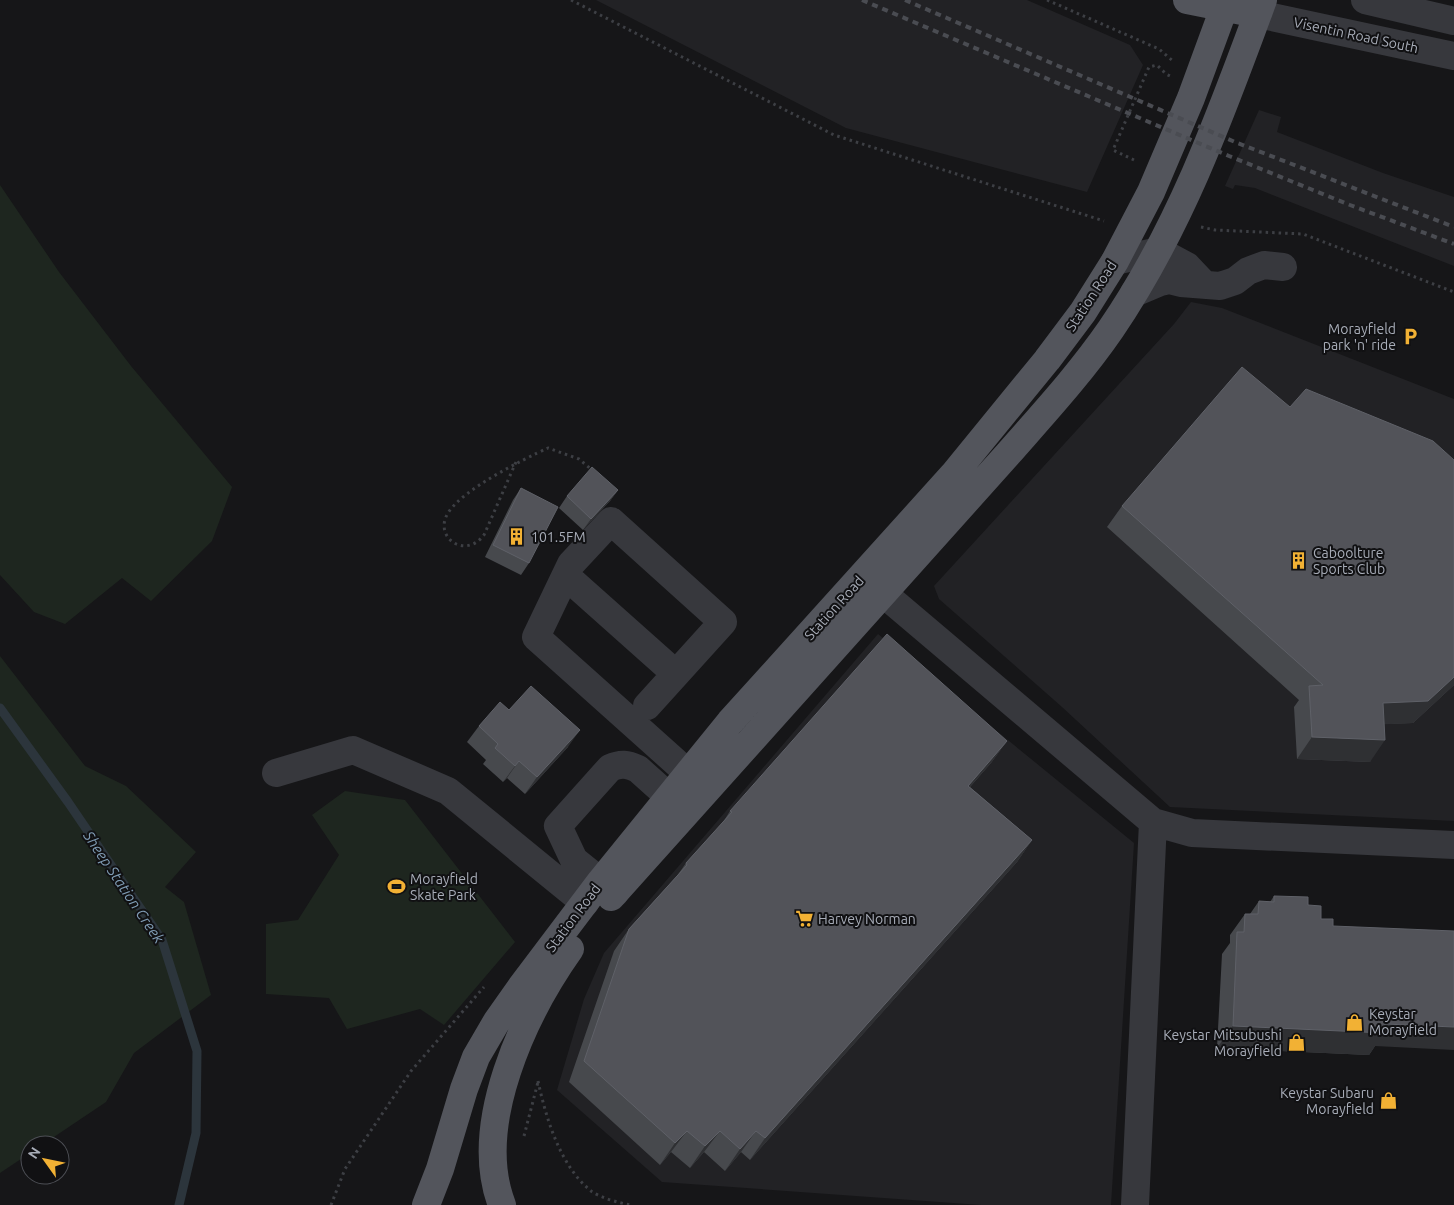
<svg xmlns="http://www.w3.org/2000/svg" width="1454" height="1205" font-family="Ubuntu,sans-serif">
	<rect width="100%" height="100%" fill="#161618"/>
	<!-- built -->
	<path fill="#222225" d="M596 0H1027L1130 45 1143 65 1087 192 846 128Z
		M1259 110 1281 117 1277 132 1383 173 1454 197V266L1255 188 1235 185 1233 189 1225 186Z
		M1191 302 1222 308 1454 399V821L1170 807 1062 707 939 599 934 586 1174 324Z
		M878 634 1134 843 1111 1205H981L662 1182 557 1090 584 999 604 953Z"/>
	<!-- green -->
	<path fill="#1e261f" d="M0 185 59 272 131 366 232 487 212 541 151 601 122 578 65 624 34 612 0 575Z
		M0 656 85 766 126 786 196 852 165 887 184 902 211 995 134 1053 106 1102 42 1145H30V1153L0 1173Z
		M345 791 405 800 515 942 444 1025 420 1009 347 1029 329 998 266 994V924L298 920 339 855 312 815Z"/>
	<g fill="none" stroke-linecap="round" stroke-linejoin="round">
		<!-- stream -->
		<path stroke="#2c353c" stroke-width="9" d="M0 708 68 802 162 940 197 1051 196 1133 179 1205"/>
		<!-- path -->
		<path stroke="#3d3f44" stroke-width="3" stroke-dasharray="2.5 4" stroke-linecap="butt" d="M571 0 834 135 1104 221
			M1047 0 1159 49 1174 62
			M1134 160 1113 150 1149 67 1157 65 1166 74 1170 76
			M1201 227 1215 230 1303 234 1454 292
			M516 462 484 535C465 560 433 537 448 513 463 489 522 460 548 448L579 459 592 470
			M538 1081C546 1118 560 1166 591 1191 601 1198 619 1203 631 1205
			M524 1136 538 1082
			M331 1205 345 1169 411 1071 484 987"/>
		<!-- minor -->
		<path stroke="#37383d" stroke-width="28" d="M1365 0 1454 21
			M1258 14 1454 56
			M1115 261 1159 251 1187 266 1204 284
			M1134 293 1160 282 1169 280 1181 283 1220 286 1235 281 1248 271 1264 265 1283 267
			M566 576 676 674
			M865 578 1153 822 1192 833 1454 845
			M647 706 723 622 611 521 571 564 536 637 689 774
			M276 773 353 750 448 791 585 903
			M615 893 574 860 558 826 610 768C621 763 627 764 638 769L686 812
			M1135 1205 1153 822"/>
		<!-- major -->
		<path stroke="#53555c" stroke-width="28" d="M1187 0 1242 11
			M611 897 1008 454C1043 414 1080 374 1111 329 1180 228 1221 114 1263 0
			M426 1205 440 1169 464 1089 476 1057 497 1021 521 987 601 881 730 722 953 475 1047 360 1083 312 1115 261 1151 192 1191 98 1227 0
			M502 1205C471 1125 524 1014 570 949"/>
		<!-- rail -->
		<path stroke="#4a4c52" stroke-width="4" stroke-dasharray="6 5" stroke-linecap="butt" d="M862 0 1229 156 1350 205 1454 244
			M905 0 1235 142 1454 227"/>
	</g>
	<!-- wall -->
	<path fill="#47494d" d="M1290 407 1454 460V685L1413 723 1384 724 1370 762 1297 759 1294 707 1299 700 1107 527 1122 506Z
		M521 488 529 563 521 575 485 557 513 500Z
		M618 490 610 501 583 530 559 508 567 496Z
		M509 710 568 747 525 794 507 778 503 782 483 764 486 760 467 742 479 726Z
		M1007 741 991 763 970 787 1032 840 1017 862 750 1160 741 1152 725 1171 704 1152 690 1168 671 1152 660 1165 569 1082 614 951 629 929 677 876 686 863 722 824 730 811Z
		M1274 896 1308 905 1321 919 1333 926 1375 1046 1369 1055 1217 1048 1222 954 1230 943V935L1245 914H1250L1259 901 1270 902Z"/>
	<!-- shaded-wall -->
	<path fill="#2f3033" d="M618 490 610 501 583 530 591 519Z
		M1454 677V685L1413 723 1368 725 1383 703Z
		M580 730 568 747 525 794 537 777Z
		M1312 737 1385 740 1370 762 1297 759Z
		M1007 741 991 763 952 807 968 786Z
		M519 761 507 778 503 782 515 766Z
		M1032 840 1017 862 750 1160 765 1138Z
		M1385 1024 1454 1027V1050L1375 1046 1369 1055 1217 1048 1233 1026Z
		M687 1131 671 1152 660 1165 675 1143Z
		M720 1131 704 1152 690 1168 705 1146Z
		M756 1131 741 1152 725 1171 740 1149Z"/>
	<!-- building -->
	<path fill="#525359" stroke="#5f6168" d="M1242 367 1290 407 1306 389 1433 441 1454 460V677L1428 701 1383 703 1385 740 1312 737 1309 686 1323 685 1122 506Z
		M592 467 618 490 591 519 567 496Z
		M521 488 558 507 529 563 493 545Z
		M887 634 1007 741 968 786 1032 840 765 1138 756 1131 740 1149 720 1131 705 1146 687 1131 675 1143 584 1061 629 929 687 865 686 863 732 812 730 811Z
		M531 686 580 730 537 777 519 761 515 766 495 748 498 744 479 726 500 702 509 710Z
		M1274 896 1308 897V905L1321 906V919H1333V926L1454 931V1027L1385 1024 1384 1033 1233 1026 1237 932H1244L1245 914H1258L1259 901 1274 902Z"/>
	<!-- icons -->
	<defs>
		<symbol id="parking-bare" viewBox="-9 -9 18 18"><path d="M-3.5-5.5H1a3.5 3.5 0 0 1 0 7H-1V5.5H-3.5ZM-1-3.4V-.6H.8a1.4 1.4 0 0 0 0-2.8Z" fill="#f2b134" stroke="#111113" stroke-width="2.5" paint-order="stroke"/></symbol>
		<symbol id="building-bare" viewBox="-9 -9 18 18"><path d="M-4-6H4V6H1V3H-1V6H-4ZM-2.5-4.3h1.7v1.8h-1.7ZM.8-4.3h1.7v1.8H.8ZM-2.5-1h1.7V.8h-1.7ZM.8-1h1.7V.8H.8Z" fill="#f2b134" stroke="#111113" stroke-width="2.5" paint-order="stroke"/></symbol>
		<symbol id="stadium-bare" viewBox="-9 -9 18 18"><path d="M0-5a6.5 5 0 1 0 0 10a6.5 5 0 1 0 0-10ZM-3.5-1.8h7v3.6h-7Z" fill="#f2b134" stroke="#111113" stroke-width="2.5" paint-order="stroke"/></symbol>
		<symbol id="supermarket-bare" viewBox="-9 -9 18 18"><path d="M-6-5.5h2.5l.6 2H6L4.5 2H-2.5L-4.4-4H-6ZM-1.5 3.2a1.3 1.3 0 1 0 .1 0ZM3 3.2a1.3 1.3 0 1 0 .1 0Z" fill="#f2b134" stroke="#111113" stroke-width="2.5" paint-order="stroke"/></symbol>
		<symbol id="shop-bare" viewBox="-9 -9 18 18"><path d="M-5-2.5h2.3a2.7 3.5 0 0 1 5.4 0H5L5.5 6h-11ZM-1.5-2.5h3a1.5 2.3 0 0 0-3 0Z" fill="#f2b134" stroke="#111113" stroke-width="2.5" paint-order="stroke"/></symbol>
	</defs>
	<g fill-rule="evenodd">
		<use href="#parking-bare" x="1398" y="324" width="25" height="25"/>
		<use href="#building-bare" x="504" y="524" width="25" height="25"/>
		<use href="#building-bare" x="1286" y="548" width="25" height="25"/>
		<use href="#stadium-bare" x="384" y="874" width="25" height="25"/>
		<use href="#supermarket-bare" x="792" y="906" width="25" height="25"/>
		<use href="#shop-bare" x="1342" y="1010" width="25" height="25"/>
		<use href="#shop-bare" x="1284" y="1030" width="25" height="25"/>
		<use href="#shop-bare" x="1376" y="1088" width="25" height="25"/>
	</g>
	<g text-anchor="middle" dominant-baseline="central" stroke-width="4" stroke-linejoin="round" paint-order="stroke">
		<!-- street labels -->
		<g font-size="14" fill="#a8adb8" stroke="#111113">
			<text transform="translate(1356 35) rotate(12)">Visentin Road South</text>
			<text transform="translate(1091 296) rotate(-57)">Station Road</text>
			<text transform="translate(834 608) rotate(-48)">Station Road</text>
			<text transform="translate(573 918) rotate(-53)">Station Road</text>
		</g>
		<!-- poi labels -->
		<g font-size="14" fill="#a8adb8" stroke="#111113" text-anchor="start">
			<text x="1396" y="329" text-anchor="end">Morayfield<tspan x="1396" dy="16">park 'n' ride</tspan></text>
			<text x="531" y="537">101.5FM</text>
			<text x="1313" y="553">Caboolture<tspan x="1313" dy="16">Sports Club</tspan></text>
			<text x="410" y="879">Morayfield<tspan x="410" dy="16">Skate Park</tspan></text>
			<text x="818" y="919">Harvey Norman</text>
			<text x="1369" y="1014">Keystar<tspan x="1369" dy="16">Morayfield</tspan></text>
			<text x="1282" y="1035" text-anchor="end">Keystar Mitsubushi<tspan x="1282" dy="16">Morayfield</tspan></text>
			<text x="1374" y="1093" text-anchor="end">Keystar Subaru<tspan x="1374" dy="16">Morayfield</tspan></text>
		</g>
		<!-- water labels -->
		<g font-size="15" font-style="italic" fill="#7f9bb3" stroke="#111113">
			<text transform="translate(124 887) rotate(56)">Sheep Station Creek</text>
		</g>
	</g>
	<!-- north arrow -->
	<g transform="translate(45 1160) rotate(303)"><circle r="24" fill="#111113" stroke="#4d4f55"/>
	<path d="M0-4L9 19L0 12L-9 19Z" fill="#f2b134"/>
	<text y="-8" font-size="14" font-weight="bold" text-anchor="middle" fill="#a8adb8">N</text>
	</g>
</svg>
